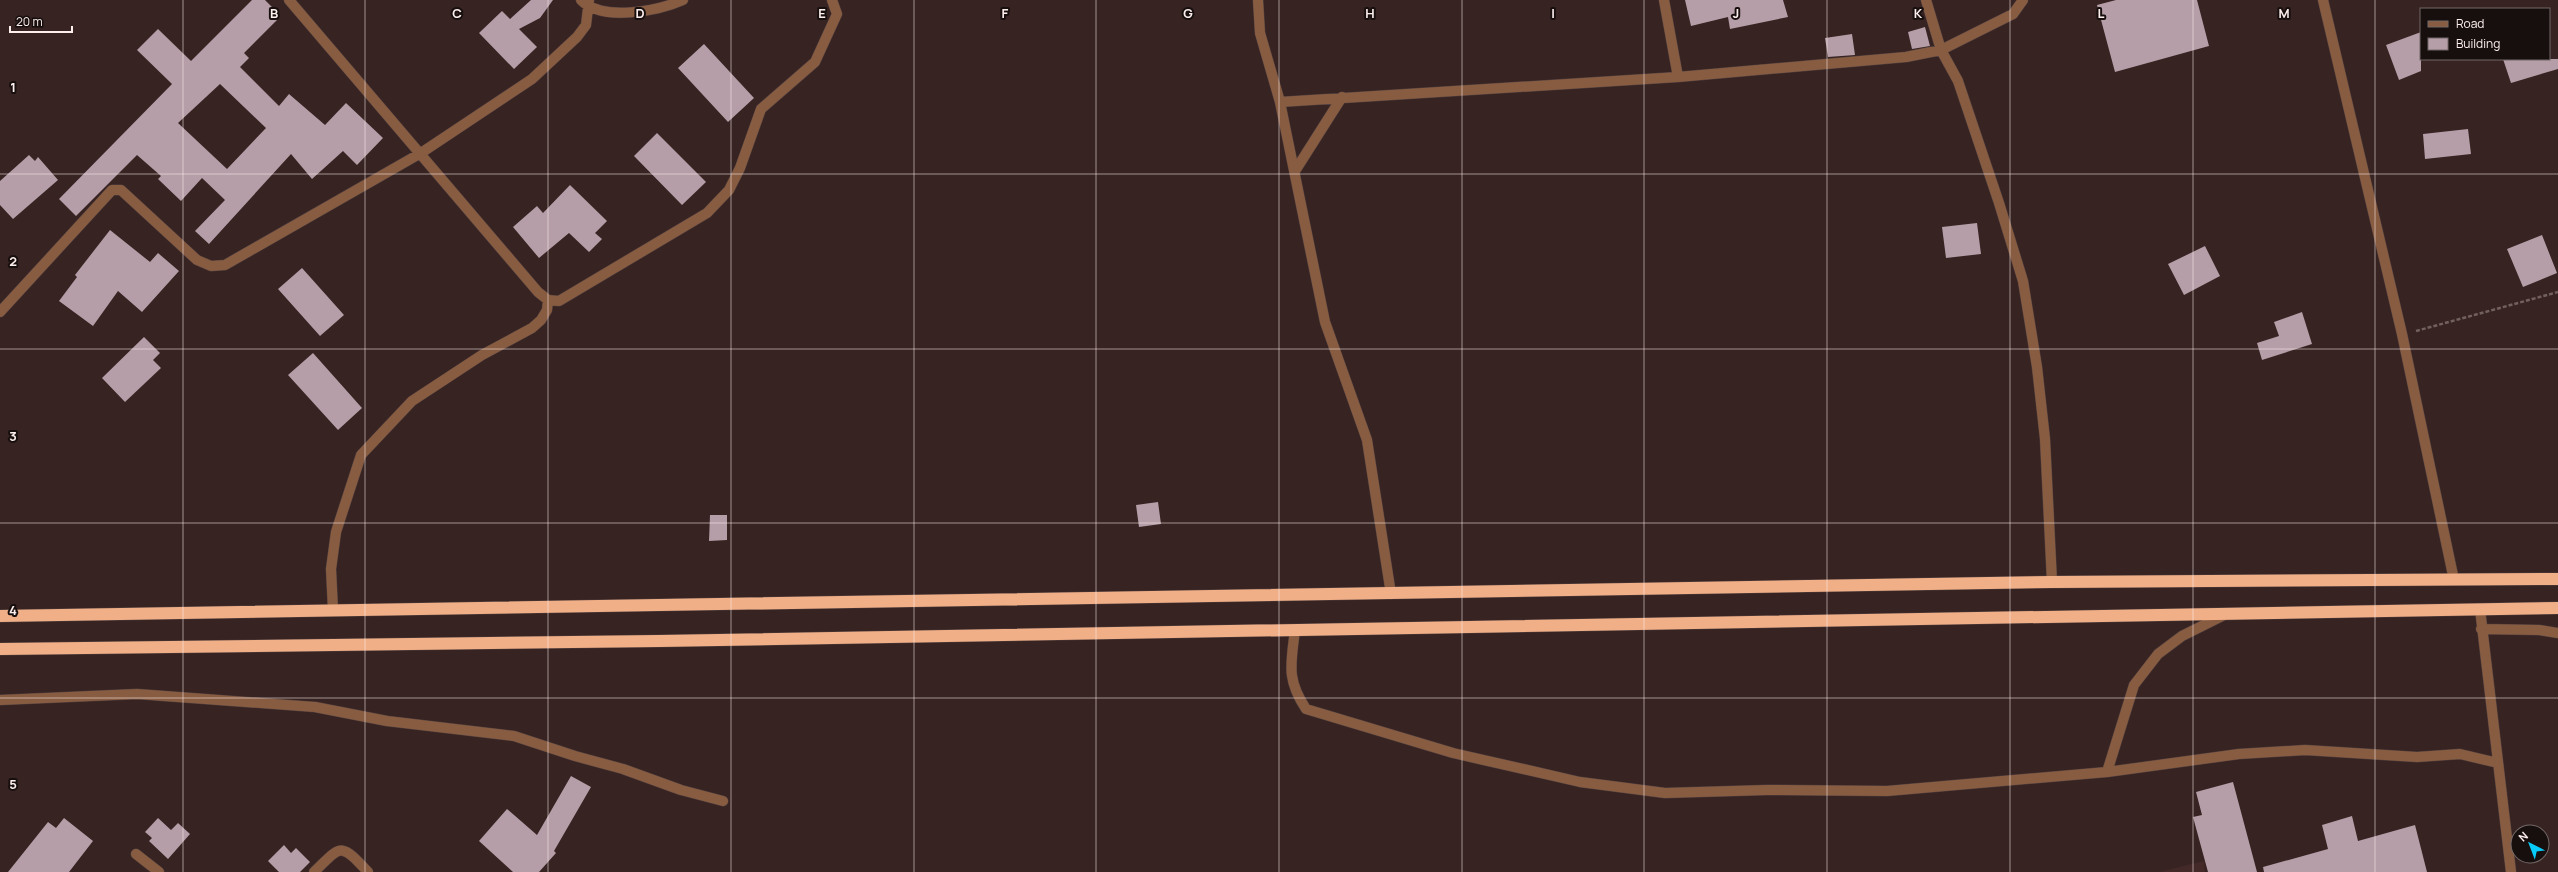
<svg xmlns="http://www.w3.org/2000/svg" width="2558" height="872" font-family="Manrope,sans-serif">
	<rect width="100%" height="100%" fill="#362322"/>
	<!-- built -->
	<path fill="#442929" d="M2204 861 2205 872H2159Z"/>
	<!-- building -->
	<path fill="#b59ea8" fill-rule="evenodd" d="M252 0H265L276 11 272 15 277 20 244 53 249 58 240 67 279 106 289 94 325 125 346 103 383 138 357 165 343 151 312 179 291 154 209 244 195 231 225 200 202 178 181 201 158 179 161 176 137 155 76 216 59 199 172 84 137 50 158 29 191 61ZM220 84 266 128 227 169 178 123Z
		M531 0H553L540 18 519 29 537 47 514 69 479 33 502 11 510 19Z
		M1685 0H1783L1788 17 1730 29 1728 17 1691 26Z
		M2116 0H2197L2209 46 2115 72 2097 5Z
		M1925 27 1930 46 1912 49 1908 32Z
		M2421 32V71L2399 80 2386 45Z
		M1852 34 1855 55 1828 57 1825 38Z
		M704 44 754 98 728 122 678 68Z
		M2503 59H2558V69L2511 83Z
		M2468 129 2471 154 2425 159 2423 134Z
		M657 133 706 182 682 205 634 156Z
		M29 155 35 161 38 157 58 180 13 219 0 205V181Z
		M570 185 607 221 595 233 602 239 589 252 569 233 539 258 513 227 537 206 543 213Z
		M1977 223 1981 254 1946 258 1942 227Z
		M110 230 150 262 158 253 179 271 142 312 118 291 93 326 59 301 77 277 75 275Z
		M2542 235 2557 273 2523 287 2507 249Z
		M2205 246 2220 276 2184 295 2168 264Z
		M302 268 344 315 320 336 278 289Z
		M2302 312 2312 344 2262 360 2257 343 2279 336 2274 322Z
		M144 337 160 353 153 360 161 368 125 402 102 378Z
		M313 353 362 408 338 430 288 375Z
		M1158 502 1161 524 1139 527 1136 505Z
		M710 515H727V540L709 541Z
		M571 776 591 787 554 851 556 853 539 872H513L479 841 507 809 537 835Z
		M2233 782 2257 872H2208L2193 817 2202 815 2196 792Z
		M2352 816 2358 841 2415 825 2427 872H2264L2263 867 2328 849 2322 825Z
		M64 818 93 841 69 872H8L48 822 56 828Z
		M158 818 171 830 178 823 190 834 168 859 149 841 152 838 145 832Z
		M284 845 291 853 296 848 310 862 300 872H279L268 861Z"/>
	<g fill="none" stroke-linecap="round" stroke-linejoin="round">
		<defs>
			<path id="street" d="M289 0 538 292 548 300 559 301 707 213 729 190 740 168 761 109 815 62 837 14 832 0
				M581 0C602 22 658 11 683 0
				M1258 0 1260 33 1280 102 1325 322 1367 440 1391 594
				M1664 0 1678 77
				M1926 0 1941 50 1958 81 1999 203 2023 281 2037 367 2045 439 2052 582
				M2323 0 2402 334 2454 580
				M1280 102 1678 77 1906 57 1941 50 2013 14 2023 0
				M1295 171 1342 97
				M0 312 112 190H121L197 260 211 266 225 265 421 153 532 79 577 37 586 25 589 0
				M2480 609 2511 872
				M333 610 331 569 336 532 361 455 412 401 482 355 532 328 541 320 547 310 548 300
				M2481 629 2539 630 2558 633
				M1295 630C1291 664 1286 679 1306 709L1453 753 1580 782 1665 793 1767 790 1887 791 2107 772 2239 754 2305 750 2417 757 2460 754 2498 763
				M0 700 137 694 315 707 387 721 514 736 575 756 623 769 681 790 723 801
				M2107 772 2134 685 2158 654 2182 636 2224 615
				M136 854 159 872
				M314 872C342 845 340 842 368 872"/>
			<path id="highway" d="M0 616 2052 582 2558 579
				M0 649 659 641 2558 608"/>
		</defs>
		<!-- street casing -->
		<use href="#street" stroke="#52403f" stroke-width="11"/>
		<!-- highway casing -->
		<use href="#highway" stroke="#52403f" stroke-width="13"/>
		<!-- path -->
		<path stroke="#72605f" stroke-width="2.5" stroke-dasharray="4 2" stroke-linecap="butt" d="M2416 331 2558 292"/>
		<!-- street -->
		<use href="#street" stroke="#885c41" stroke-width="10"/>
		<!-- highway -->
		<use href="#highway" stroke="#f1af87" stroke-width="12"/>
	</g>
	<!-- grid -->
	<path fill="none" stroke="#fdefee" stroke-width="1" stroke-opacity="0.55" d="M183 0V872M365 0V872M548 0V872M731 0V872M914 0V872M1096 0V872M1279 0V872M1462 0V872M1644 0V872M1827 0V872M2010 0V872M2193 0V872M2375 0V872M0 174H2558M0 349H2558M0 523H2558M0 698H2558"/>
	<g font-size="13" text-anchor="middle" font-weight="bold" fill="#fdefee" stroke="#170f0e" stroke-width="4" stroke-linejoin="round" paint-order="stroke">
		<text x="274" y="18">B</text>
		<text x="457" y="18">C</text>
		<text x="640" y="18">D</text>
		<text x="822" y="18">E</text>
		<text x="1005" y="18">F</text>
		<text x="1188" y="18">G</text>
		<text x="1370" y="18">H</text>
		<text x="1553" y="18">I</text>
		<text x="1736" y="18">J</text>
		<text x="1918" y="18">K</text>
		<text x="2101" y="18">L</text>
		<text x="2284" y="18">M</text>
		<text x="13" y="92">1</text>
		<text x="13" y="266">2</text>
		<text x="13" y="441">3</text>
		<text x="13" y="615">4</text>
		<text x="13" y="789">5</text>
	</g>
	<!-- legend -->
	<rect x="2420" y="8" width="130" height="52" fill="#170f0e" stroke="#736968"/>
	<rect x="2428" y="21" width="20" height="6" fill="#885c41" stroke="#736968"/>
	<text x="2456" y="28" font-size="12" fill="#fdefee">Road</text>
	<rect x="2428" y="38" width="20" height="12" fill="#b59ea8" stroke="#736968"/>
	<text x="2456" y="48" font-size="12" fill="#fdefee">Building</text>
	<!-- north arrow -->
	<g transform="translate(2530 844) rotate(318)"><circle r="19" fill="#170f0e" stroke="#736968"/>
	<path d="M0-3L7 15L0 10L-7 15Z" fill="#08cbf9"/>
	<text y="-6" font-size="11" font-weight="bold" text-anchor="middle" fill="#fdefee">N</text>
	</g>
	<!-- scale -->
	<path d="M10 26v6h62v-6" fill="none" stroke="#fdefee" stroke-width="2"/>
	<text x="16" y="26" font-size="12" fill="#fdefee" stroke="#170f0e" stroke-width="3" paint-order="stroke">20 m</text>
</svg>
